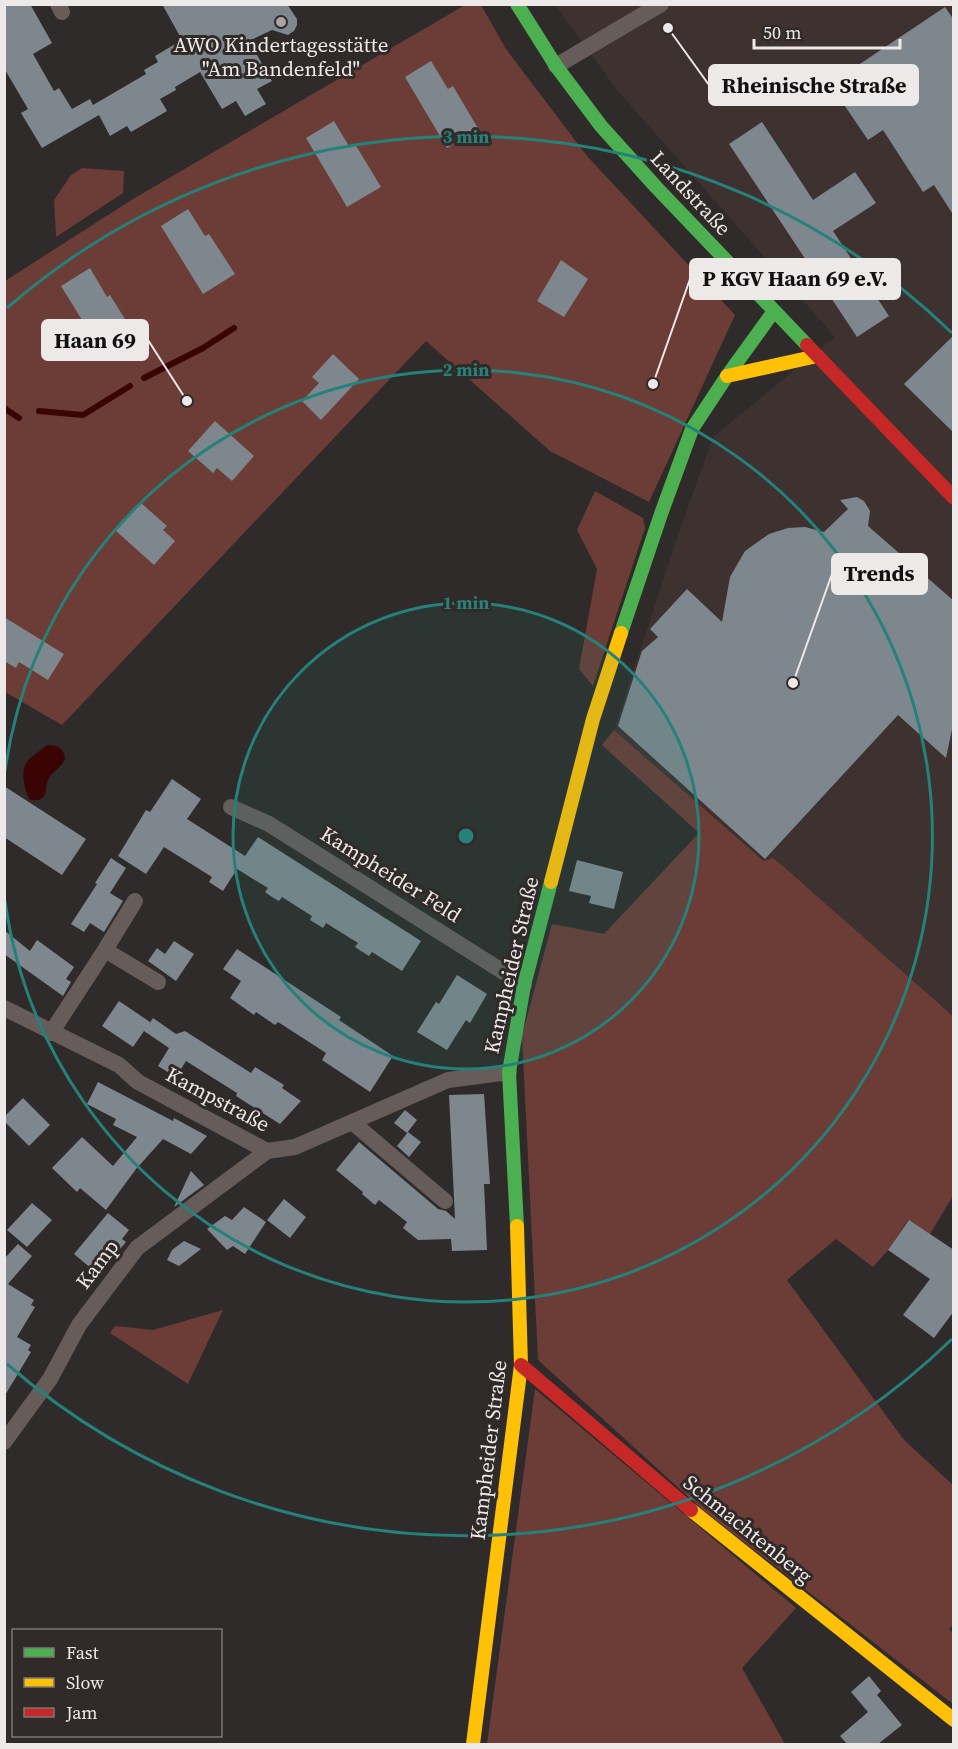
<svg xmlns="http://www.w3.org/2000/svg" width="958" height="1749" font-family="'Source Serif 4',serif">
	<rect width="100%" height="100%" fill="#2f2b2a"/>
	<!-- built -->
	<path fill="#3d3230" d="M555 5H953V1016L773 858 765 861 614 730 678 535 713 437 835 337 617 90Z"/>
	<!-- green -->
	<path fill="#6c3c36" d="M465 5H481L506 49 587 156 735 315 649 502 550 451 426 341 62 725 5 692V281L133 199Z
		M82 168 124 171 123 193 56 237 54 200 71 175Z
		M595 491 643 518 645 528 593 686 579 669 597 569 577 530Z
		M614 730 764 861 773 858 784 867 953 1016V1196L930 1234 908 1220 888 1250 873 1267 836 1239 787 1280 904 1440 953 1485 954 1624 949 1629 953 1633V1704L704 1511 538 1360 522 1036 552 924 604 934 699 833 602 745Z
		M223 1310 188 1384 110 1333 115 1326 153 1330Z
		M535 1389 796 1608 742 1668 785 1744H487Z"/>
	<!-- water -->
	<path fill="#3b0404" d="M47 745C58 745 64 748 65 759 61 768 53 771 49 778 43 789 51 802 30 800 27 795 25 789 24 782 20 760 32 758 47 745Z"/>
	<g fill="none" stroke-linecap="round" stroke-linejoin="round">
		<!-- stream -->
		<path stroke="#3b0404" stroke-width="6" d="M144 378 203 348 234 328
			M4 408 19 418
			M39 411 83 415 130 386"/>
	</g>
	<!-- building -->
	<path fill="#7e878d" d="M4 4H30L52 43 33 54 54 91 59 88 72 109 90 99 93 105 146 74 144 70 158 62 155 56 182 40 162 4H287L297 19V25L294 31 288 35 272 30 249 41 272 81 257 89 266 104 245 116 236 101 222 109 200 72 175 87 176 90 160 99 167 111 131 132 127 126 110 136 99 115 42 148 21 113 28 109 4 68Z
		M945 7 954 20V216L934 185 923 192 883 130 868 140 830 84Z
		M431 61 448 89 453 86 479 130 447 148 405 77Z
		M334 121 350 148 355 144 381 187 347 207 306 138Z
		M762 122 813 200 855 172 876 203 833 231 889 316 857 337 729 144Z
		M188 209 205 236 209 234 235 274 203 294 161 226Z
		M561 260 588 279 564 317 537 301Z
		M90 268 107 297 110 295 135 335 103 354 61 286Z
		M954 335V433L904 384Z
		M333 354 359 379 321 420 302 401 319 383 312 377Z
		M215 421 254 456 232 481 217 468 213 473 188 451Z
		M857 497 864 501 870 511 868 526 954 601V720L946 758 898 715 765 859 618 726 642 651 658 637 650 629 687 589 722 622 730 577 745 551 769 534 788 528 805 527 824 532 848 509 840 500Z
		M141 503 167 526 163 530 175 541 154 565 116 531Z
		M4 617 64 654 48 680 19 662 16 668 4 661Z
		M172 779 201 799 187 819 245 856 258 837 421 941 402 971 372 952 369 956 361 951 355 947 358 943 326 923 323 928 310 920 312 916 282 897 279 901 272 897 265 892 268 888 237 869 223 891 209 882 212 877 164 847 146 874 118 856 146 810 150 812Z
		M4 786 86 839 62 875 4 837Z
		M111 858 126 868 110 893 123 901 104 932 90 923 84 932 71 924 97 884 95 883Z
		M577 860 623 872 614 909 589 903 591 896 569 891Z
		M4 930 30 951 37 940 74 967 66 979 71 982 63 996 4 954Z
		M174 941 194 954 176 981 148 961 157 948 165 954Z
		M237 949 341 1017 339 1020 393 1056 370 1092 322 1060 326 1053 278 1022 275 1025 256 1012 254 1015 230 998 241 981 223 969Z
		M457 975 487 994 470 1023 466 1020 447 1050 417 1032 436 1002 439 1004Z
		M119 1001 150 1022 149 1024 153 1018 176 1034 185 1031 251 1073 255 1067 284 1085 282 1088 301 1101 280 1124 236 1096 237 1093 186 1061 176 1077 158 1066 169 1048 144 1031 133 1047 102 1026Z
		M98 1082 173 1121 174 1118 207 1136 191 1154 163 1139 136 1169 106 1210 80 1188 77 1192 52 1168 82 1137 113 1166 137 1137 113 1125 116 1119 87 1104Z
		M484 1094 490 1184H484L487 1250 452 1251 451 1239 418 1240 403 1228 407 1222 379 1200 375 1205 362 1194 363 1192 336 1170 359 1142 438 1209 446 1211 455 1219 449 1095Z
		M23 1098 50 1125 29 1146 4 1121V1117Z
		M405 1110 417 1120 407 1133 394 1123Z
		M408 1132 421 1142 409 1157 397 1146Z
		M191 1171 204 1185 174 1207Z
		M284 1199 306 1217 290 1238 267 1220Z
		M32 1203 52 1220 27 1247 7 1230Z
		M244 1207 266 1222 245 1254 233 1246 227 1250 207 1229 225 1216 232 1220Z
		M108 1213 129 1230 122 1239 126 1242 99 1275 74 1254Z
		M909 1220 954 1250V1311L934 1338 903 1315 930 1279 888 1250Z
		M184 1241 201 1249 179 1266 167 1260 172 1250Z
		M18 1244 32 1256 8 1284 34 1300 31 1305 35 1307 17 1337 31 1345 28 1350 31 1352 4 1397V1259Z
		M869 1676 881 1691 877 1695 902 1725 878 1744H847L840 1736 868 1712 851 1692Z"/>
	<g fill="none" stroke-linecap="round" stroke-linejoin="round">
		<!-- street -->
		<path stroke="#665c5a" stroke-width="16" d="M58 4 62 12
			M556 66 661 4
			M231 807 269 824 524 985
			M105 950 135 901
			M4 1008 119 1065 138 1082 267 1151 295 1147 448 1080 509 1072
			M51 1033 105 950 158 982
			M352 1122 445 1201
			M4 1442 50 1379 79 1325 137 1248 267 1151"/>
		<!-- fast -->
		<path stroke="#4caf50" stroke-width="14" d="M517 4 556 66 601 126 656 187 807 345
			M621 633 661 514 692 429 727 376 774 311
			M517 1226 509 1072 524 985 551 882"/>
		<!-- slow -->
		<path stroke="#ffc107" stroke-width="14" d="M727 376 817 356
			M551 882 593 719 621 633
			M691 1510 954 1720
			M473 1744 521 1365 517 1226"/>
		<!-- jam -->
		<path stroke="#c62828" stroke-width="14" d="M807 345 954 498
			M521 1365 691 1510"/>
	</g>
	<!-- distance rings -->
	<circle cx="466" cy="836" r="233" fill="#25827a" fill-opacity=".12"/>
	<g fill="none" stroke="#25827a" stroke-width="3">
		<circle cx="466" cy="836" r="233"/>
		<path d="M5 771A466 466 0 1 1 5 901"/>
		<path d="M952 1339A699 699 0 0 1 7 1364M7 308A699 699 0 0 1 952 333"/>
	</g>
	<!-- markers -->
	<circle fill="#aaa6a6" stroke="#302a29" stroke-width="2" cx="281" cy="22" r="6"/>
	<g text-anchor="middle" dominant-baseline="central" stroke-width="6" stroke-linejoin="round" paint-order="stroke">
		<!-- poi labels -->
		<g font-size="21" fill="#ede9e8" stroke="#302a29">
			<text x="281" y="44">AWO Kindertagesstätte<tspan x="281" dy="24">"Am Bandenfeld"</tspan></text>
		</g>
		<!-- street labels -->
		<g font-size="21" fill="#ede9e8" stroke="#302a29">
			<text transform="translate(691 193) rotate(47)">Landstraße</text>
			<text transform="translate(391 874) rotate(32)">Kampheider Feld</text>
			<text transform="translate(511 965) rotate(-77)">Kampheider Straße</text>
			<text transform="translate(218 1099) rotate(28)">Kampstraße</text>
			<text transform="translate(97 1264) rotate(-53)">Kamp</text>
			<text transform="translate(488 1450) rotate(-83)">Kampheider Straße</text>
			<text transform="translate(748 1529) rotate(39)">Schmachtenberg</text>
		</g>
	</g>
	<circle cx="466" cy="836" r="9" fill="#25827a" stroke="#302a29" stroke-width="3"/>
	<g font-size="18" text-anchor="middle" font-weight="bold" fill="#25827a" stroke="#302a29" stroke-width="6" stroke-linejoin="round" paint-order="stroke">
		<text x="466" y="143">3 min</text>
		<text x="466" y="376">2 min</text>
		<text x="466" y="609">1 min</text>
	</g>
	<!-- callouts -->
	<path fill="none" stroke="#ede9e8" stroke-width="2" d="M668 28L709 85M653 384L690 279M187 401L148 340M793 683L832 574"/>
	<g fill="#ede9e8" stroke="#302a29" stroke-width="2">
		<circle cx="668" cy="28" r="6"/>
		<circle cx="653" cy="384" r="6"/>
		<circle cx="187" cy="401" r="6"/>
		<circle cx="793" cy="683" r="6"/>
	</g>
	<g fill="#ede9e8" stroke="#ede9e8" stroke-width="2">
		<rect x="709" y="65" width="209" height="40" rx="6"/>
		<rect x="690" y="259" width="210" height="40" rx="6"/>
		<rect x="42" y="320" width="106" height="40" rx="6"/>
		<rect x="832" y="554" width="95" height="40" rx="6"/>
	</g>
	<g font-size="22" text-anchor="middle" font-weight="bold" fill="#111">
		<text x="814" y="93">Rheinische Straße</text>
		<text x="795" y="286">P KGV Haan 69 e.V.</text>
		<text x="95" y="348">Haan 69</text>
		<text x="879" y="581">Trends</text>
	</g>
	<!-- border -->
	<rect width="958" height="1749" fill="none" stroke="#ede9e8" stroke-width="12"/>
	<!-- legend -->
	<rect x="12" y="1629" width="210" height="108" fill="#302a29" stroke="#7c7675" stroke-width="1.5"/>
	<rect x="24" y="1648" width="30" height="9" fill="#4caf50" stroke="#7c7675" stroke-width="1.5"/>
	<text x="66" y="1659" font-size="18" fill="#ede9e8">Fast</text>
	<rect x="24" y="1678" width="30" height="9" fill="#ffc107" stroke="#7c7675" stroke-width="1.5"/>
	<text x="66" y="1689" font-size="18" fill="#ede9e8">Slow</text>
	<rect x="24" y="1708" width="30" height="9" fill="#c62828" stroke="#7c7675" stroke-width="1.5"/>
	<text x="66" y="1719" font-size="18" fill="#ede9e8">Jam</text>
	<!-- scale -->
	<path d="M754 39v9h146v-9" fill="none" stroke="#ede9e8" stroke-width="3"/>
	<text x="763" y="39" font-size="18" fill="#ede9e8" stroke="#302a29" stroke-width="4.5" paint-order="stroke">50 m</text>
</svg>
